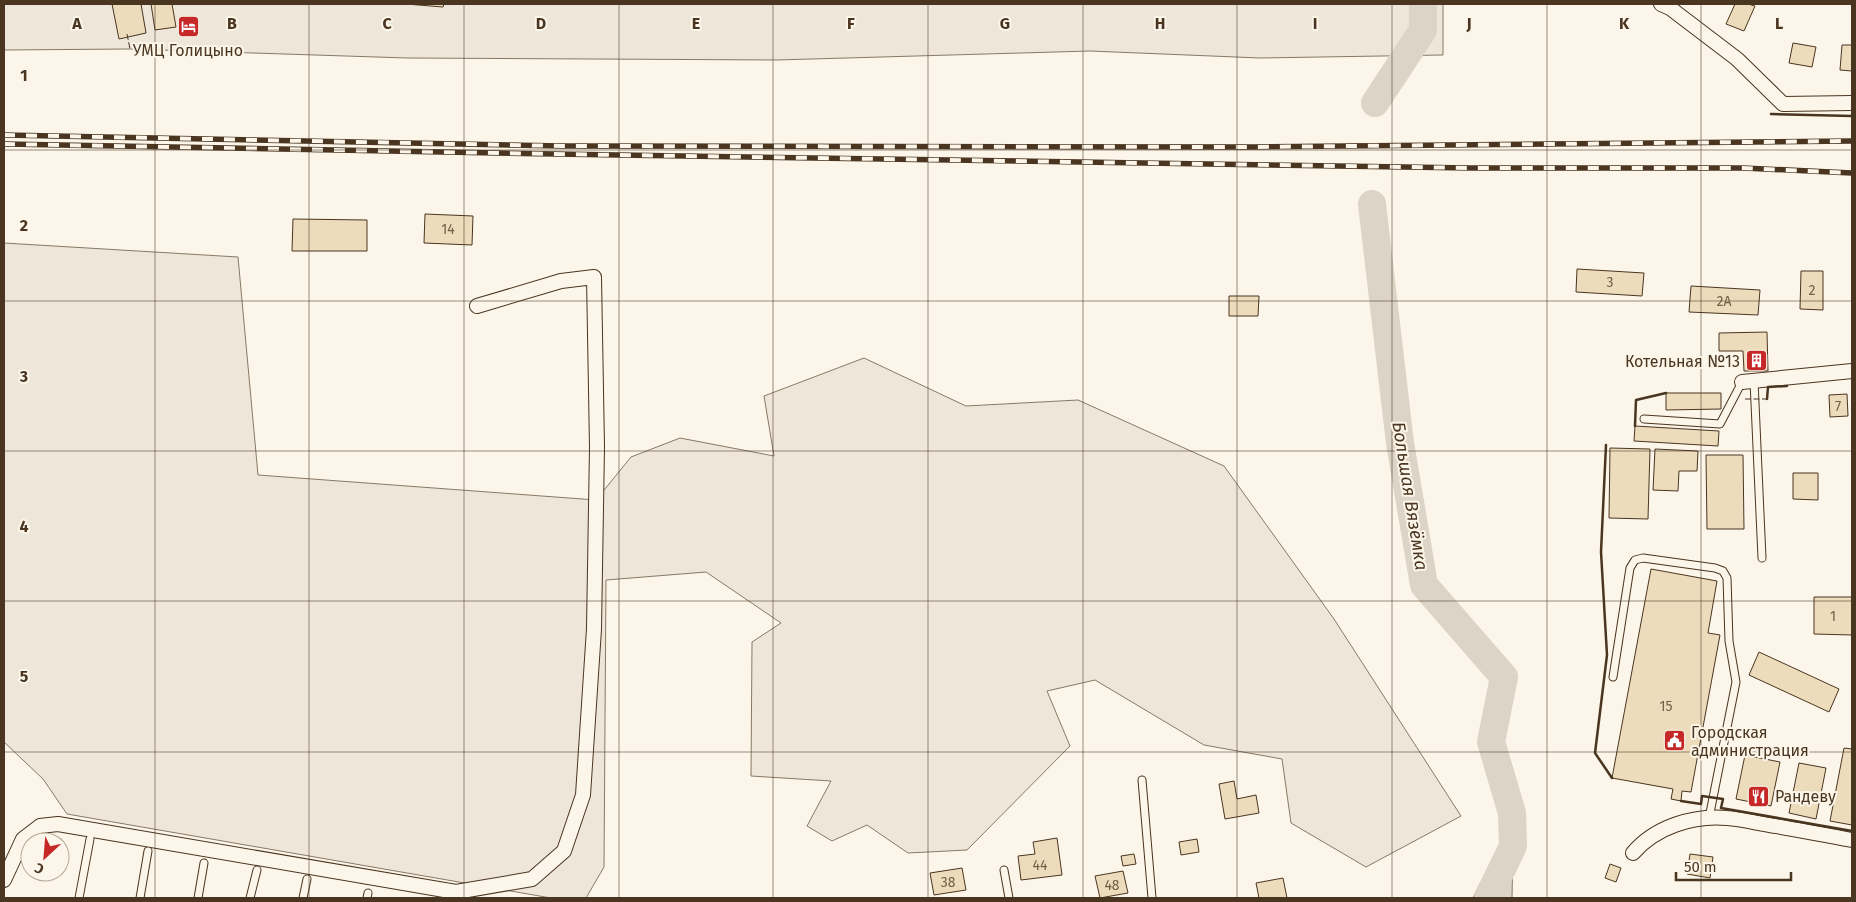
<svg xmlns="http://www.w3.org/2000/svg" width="1856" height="902" font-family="'Fira Sans',sans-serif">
	<rect width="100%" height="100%" fill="#fbf6e9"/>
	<!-- green -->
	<path fill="#ede6d9" stroke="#887966" d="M4 4H1443V55L1260 58 1090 51 777 60 407 58 130 49 4 50Z
		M4 243 238 257 258 475 596 500 631 457 680 438 774 456 764 396 864 358 966 406 1078 400 1224 466 1334 619 1461 816 1366 867 1291 823 1282 759 1204 745 1095 680 1047 691 1070 746 967 850 908 853 867 825 832 841 807 826 831 781 751 776 752 642 781 623 706 572 606 580 604 867 586 898H551L67 814 43 779 4 742Z"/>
	<!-- water -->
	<path fill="#dcd4c6" stroke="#887966" d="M1513 846 1512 898H1473L1491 862Z"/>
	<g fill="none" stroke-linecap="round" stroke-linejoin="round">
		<!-- river -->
		<path stroke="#dcd4c6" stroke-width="28" d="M1375 103 1423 30V4
			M1372 204 1400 443 1424 585 1504 677 1491 742 1512 813 1513 846 1488 898"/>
	</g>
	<!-- building -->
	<path fill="#ecdcbc" stroke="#4a3520" d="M112 4H141L146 33 119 39Z
		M151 4H172L176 27 155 30Z
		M406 4H444L443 7Z
		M1735 4H1748L1755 6 1744 31 1726 24Z
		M1793 43 1816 47 1812 67 1789 63Z
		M1842 45H1852V71L1840 70Z
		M425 214 473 216 472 245 424 243Z
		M293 219 367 220V251H292Z
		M1577 269 1644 273 1642 296 1576 292Z
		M1801 271H1823V310L1800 309Z
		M1691 286 1760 290 1758 315 1689 312Z
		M1229 296H1259L1258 316H1229Z
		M1767 332 1768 371H1744L1743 351H1719V333Z
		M1666 393H1721V409L1666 410Z
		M1847 394 1848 416 1830 417 1829 395Z
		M1635 426 1719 431 1718 446 1634 441Z
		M1610 448 1650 449 1648 519 1609 518Z
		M1655 449 1698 451 1697 471H1679L1678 491 1653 490Z
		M1706 455H1743L1744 529H1707Z
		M1793 473H1818V500L1793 499Z
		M1651 569 1717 581 1708 633 1720 635 1691 792 1682 791 1681 801 1671 799 1673 789 1612 778Z
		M1814 597H1852V635L1814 634Z
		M1759 652 1839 689 1829 712 1749 675Z
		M1844 748 1852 749V825L1830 821Z
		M1745 755 1780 762 1771 806 1736 799Z
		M1799 763 1826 768 1816 819 1789 813Z
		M1234 781 1237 799 1256 795 1259 813 1225 819 1219 784Z
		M1057 838 1062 875 1021 880 1018 856 1035 854 1033 842Z
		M1197 839 1199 852 1181 855 1179 842Z
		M1134 854 1136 864 1123 866 1121 856Z
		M1690 854 1713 857 1710 878 1687 874Z
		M1610 864 1621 868 1616 882 1605 878Z
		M962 868 966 890 934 895 930 873Z
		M1123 871 1128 893 1100 898 1095 876Z
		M1283 878 1287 898H1259L1256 883Z"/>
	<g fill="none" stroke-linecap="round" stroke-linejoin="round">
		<defs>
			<path id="service" d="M1754 381 1762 558
				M1644 419 1720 424 1742 382
				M1613 677 1630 568 1635 560 1643 558 1715 568 1723 571 1727 578 1729 641 1736 682 1709 818
				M1142 780 1152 898
				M1004 870 1009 898
				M79 898 90 839
				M140 898 148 851
				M198 898 204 863
				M250 898 257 870
				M303 898 307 879
				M367 898 368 893"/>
			<path id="minor" d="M1661 4 1670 8 1737 59 1783 104 1852 103
				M1742 382 1852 371
				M1633 853C1655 827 1693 815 1727 818 1743 819 1760 824 1776 826 1802 831 1827 835 1852 840
				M4 880 23 839 40 826 58 824 456 892 532 879 564 851 583 795 594 629 597 447 594 277 561 281 477 306"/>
		</defs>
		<!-- service casing -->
		<use href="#service" stroke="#4a3520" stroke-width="9"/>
		<!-- minor casing -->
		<use href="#minor" stroke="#4a3520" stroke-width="16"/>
		<!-- service -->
		<use href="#service" stroke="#fbf6e9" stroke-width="7"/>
		<!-- minor -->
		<use href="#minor" stroke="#fbf6e9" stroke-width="14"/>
		<defs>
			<path id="rail" d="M4 135 562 146 1253 147 1852 141
				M4 144 555 154 1471 168H1743L1852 173"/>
		</defs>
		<!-- rail casing -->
		<use href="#rail" stroke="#4a3520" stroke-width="5.5"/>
		<!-- rail -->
		<use href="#rail" stroke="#fbf6e9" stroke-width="4" stroke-dasharray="11" stroke-linecap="butt"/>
		<!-- fence -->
		<path stroke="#4a3520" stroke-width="1" stroke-dasharray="6 2.5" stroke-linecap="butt" d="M127 34 130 49
			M1745 399H1767"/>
		<!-- wall -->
		<path stroke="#4a3520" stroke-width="2.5" d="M1771 114 1852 116
			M1767 399 1768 387 1787 386
			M1635 426 1636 400 1666 393
			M1606 445 1601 552 1607 655 1595 753 1612 778
			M1681 801 1701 804 1702 796 1723 799 1721 808 1852 831"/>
	</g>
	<!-- grid -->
	<path fill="none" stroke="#4a3520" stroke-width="1" stroke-opacity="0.55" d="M155 4V898M309 4V898M464 4V898M619 4V898M773 4V898M928 4V898M1083 4V898M1237 4V898M1392 4V898M1547 4V898M1701 4V898M4 150H1852M4 301H1852M4 451H1852M4 601H1852M4 752H1852"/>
	<!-- icons -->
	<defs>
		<symbol id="hotel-square" viewBox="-11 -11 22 22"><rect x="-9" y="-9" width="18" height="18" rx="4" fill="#c62828" stroke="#fbf6e9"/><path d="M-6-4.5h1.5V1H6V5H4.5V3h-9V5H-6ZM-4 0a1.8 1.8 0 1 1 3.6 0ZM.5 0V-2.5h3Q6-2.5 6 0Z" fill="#fff"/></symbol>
		<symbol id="building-square" viewBox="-11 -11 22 22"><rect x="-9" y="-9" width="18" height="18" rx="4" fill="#c62828" stroke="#fbf6e9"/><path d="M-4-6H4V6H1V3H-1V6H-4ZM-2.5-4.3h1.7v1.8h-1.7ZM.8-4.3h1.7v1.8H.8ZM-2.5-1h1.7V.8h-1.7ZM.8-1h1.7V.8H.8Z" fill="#fff"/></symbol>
		<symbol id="civic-square" viewBox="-11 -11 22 22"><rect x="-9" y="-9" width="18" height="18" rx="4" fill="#c62828" stroke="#fbf6e9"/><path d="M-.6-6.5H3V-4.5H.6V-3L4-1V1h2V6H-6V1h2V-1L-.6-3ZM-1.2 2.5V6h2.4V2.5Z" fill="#fff"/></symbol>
		<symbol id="restaurant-square" viewBox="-11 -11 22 22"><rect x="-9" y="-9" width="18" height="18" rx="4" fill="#c62828" stroke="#fbf6e9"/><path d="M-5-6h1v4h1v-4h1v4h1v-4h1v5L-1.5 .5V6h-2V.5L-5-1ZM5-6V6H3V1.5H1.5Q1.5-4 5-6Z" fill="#fff"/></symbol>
	</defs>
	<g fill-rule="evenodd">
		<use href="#hotel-square" x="176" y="14" width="25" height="25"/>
		<use href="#building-square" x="1744" y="348" width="25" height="25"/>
		<use href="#civic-square" x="1662" y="728" width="25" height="25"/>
		<use href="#restaurant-square" x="1746" y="784" width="25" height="25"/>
	</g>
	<g text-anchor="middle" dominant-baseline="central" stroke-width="4" stroke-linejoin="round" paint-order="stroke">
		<!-- number labels -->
		<g font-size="14" fill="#725f47">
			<text x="448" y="229">14</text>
			<text x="1610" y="282">3</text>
			<text x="1812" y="290">2</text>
			<text x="1724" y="301">2А</text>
			<text x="1838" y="406">7</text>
			<text x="1833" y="616">1</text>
			<text x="1666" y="706">15</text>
			<text x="1040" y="865">44</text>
			<text x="948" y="882">38</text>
			<text x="1112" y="885">48</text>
		</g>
		<!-- poi labels -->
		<g font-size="16" fill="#4a3520" stroke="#fbf6e9" text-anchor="start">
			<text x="188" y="50" text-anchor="middle">УМЦ Голицыно</text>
			<text x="1740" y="361" text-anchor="end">Котельная №13</text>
			<text x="1691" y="732">Городская<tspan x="1691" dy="18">администрация</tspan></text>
			<text x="1775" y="796">Рандеву</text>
		</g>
		<!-- water labels -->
		<g font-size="18" font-style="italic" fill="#4a3520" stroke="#fbf6e9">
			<text transform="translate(1410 496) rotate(81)">Большая Вязёмка</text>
		</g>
	</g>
	<g font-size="16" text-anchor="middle" font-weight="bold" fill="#4a3520" stroke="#fbf6e9" stroke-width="4" stroke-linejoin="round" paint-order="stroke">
		<text x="77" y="29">A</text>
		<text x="232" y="29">B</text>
		<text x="387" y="29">C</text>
		<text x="541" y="29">D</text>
		<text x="696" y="29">E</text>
		<text x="851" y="29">F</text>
		<text x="1005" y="29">G</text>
		<text x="1160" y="29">H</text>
		<text x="1315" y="29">I</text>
		<text x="1469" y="29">J</text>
		<text x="1624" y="29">K</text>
		<text x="1779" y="29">L</text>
		<text x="24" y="81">1</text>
		<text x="24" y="231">2</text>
		<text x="24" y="382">3</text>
		<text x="24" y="532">4</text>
		<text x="24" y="682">5</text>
	</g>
	<!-- border -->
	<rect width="1856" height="902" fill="none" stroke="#4a3520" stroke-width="10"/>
	<!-- north arrow -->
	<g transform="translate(45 857) rotate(206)"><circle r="24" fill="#fbf6e9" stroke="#b4a999"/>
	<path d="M0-4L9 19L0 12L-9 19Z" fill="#c62828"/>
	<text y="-8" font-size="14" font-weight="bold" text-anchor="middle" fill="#4a3520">С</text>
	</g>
	<!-- scale -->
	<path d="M1676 872v8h115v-8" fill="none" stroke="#4a3520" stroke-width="2.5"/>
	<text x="1684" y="872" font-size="15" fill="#4a3520" stroke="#fbf6e9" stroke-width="4" paint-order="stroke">50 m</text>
</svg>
